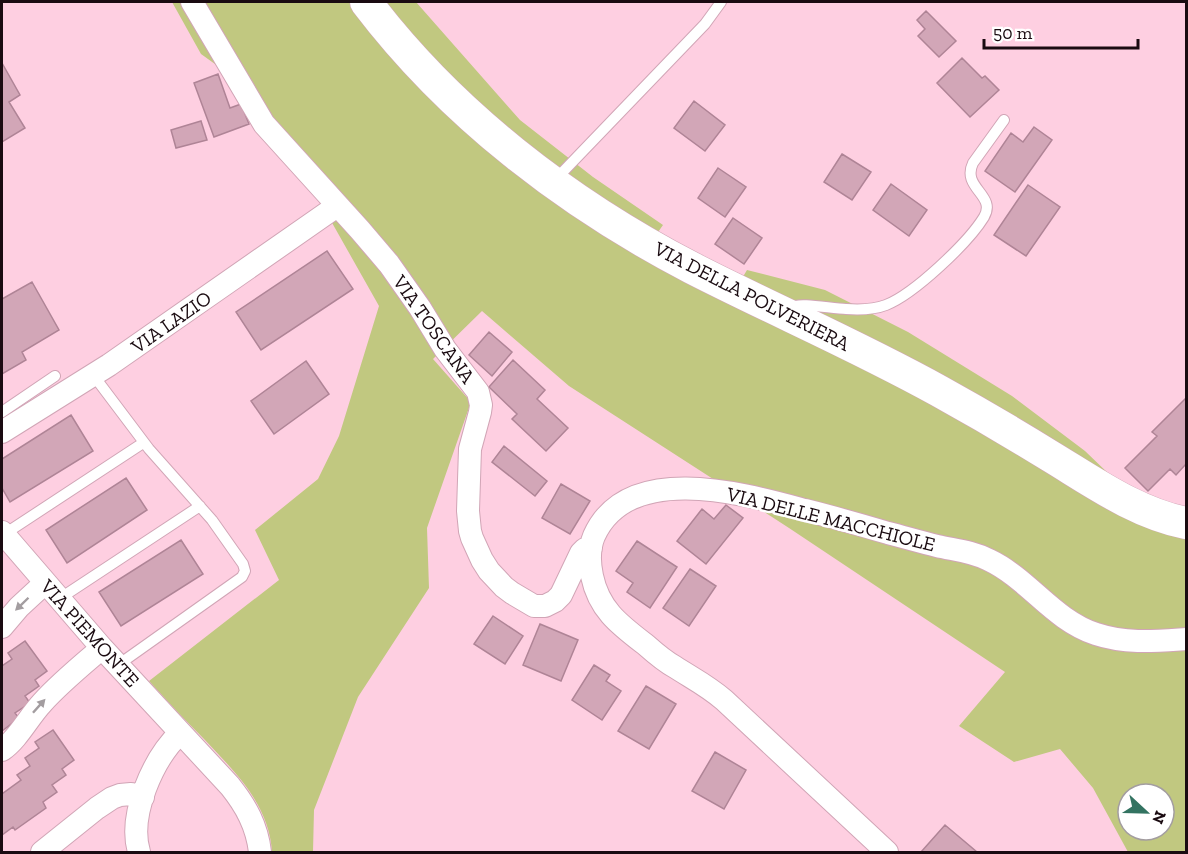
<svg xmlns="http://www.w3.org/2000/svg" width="1188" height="854" font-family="'Zilla Slab',serif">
	<rect width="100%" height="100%" fill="#fecfe1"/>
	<!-- green -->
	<path fill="#c1c880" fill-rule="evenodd" d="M172 2H416L520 120 593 177 663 225 656 235 741 280 747 270 825 290 908 332 1012 396 1085 451 1111 476 1186 519V852H1128L1093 788 1060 749 1014 762 959 726 1005 672 789 528 569 386 482 311 433 359 471 402 427 528 429 588 358 697 314 810 313 852H272C269 804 235 772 204 739 185 720 167 701 149 681L279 580 255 530 318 479 339 436 379 306 261 97 201 54ZM1128 794H1164V830H1128Z"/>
	<!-- building -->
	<path fill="#d2a6b7" stroke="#af8496" stroke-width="1.5" d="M926 11 956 41 939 57 918 36 925 29 917 20Z
		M962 58 982 78 985 76 999 90 970 117 937 83Z
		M2 63 20 95 9 102 25 128 2 142Z
		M218 74 230 108 241 104 249 124 214 137 194 83Z
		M694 101 725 125 705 151 674 128Z
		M201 121 207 140 176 148 171 130Z
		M1034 127 1052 140 1015 192 985 171 1011 133 1023 142Z
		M842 154 871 172 852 200 824 182Z
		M718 168 746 187 725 217 698 198Z
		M891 184 927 210 909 236 873 210Z
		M1028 185 1060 207 1026 256 994 235Z
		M733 218 762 238 744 264 715 244Z
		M327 251 353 289 261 350 236 312Z
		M32 282 59 330 22 352 26 360 2 374V299Z
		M489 332 512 352 492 376 469 355Z
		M513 360 545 390 537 399 568 428 546 451 512 419 517 414 489 387Z
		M306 361 329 394 274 434 251 401Z
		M1186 398V464L1176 475 1170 469 1148 491 1125 468 1157 436 1152 432Z
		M71 415 93 451 10 502 2 488V459Z
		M504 446 547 481 535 496 492 462Z
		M126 478 147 510 67 563 46 530Z
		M561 484 590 501 570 534 542 518Z
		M726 505 743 518 706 564 677 541 702 509 714 519Z
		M181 540 203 574 121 626 99 592Z
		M637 541 677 567 650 608 627 592 633 583 616 571Z
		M690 569 716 586 689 626 663 608Z
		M493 616 523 636 505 664 474 644Z
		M540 624 578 640 561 681 523 665Z
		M25 641 47 671 35 680 39 686 25 696 30 703 15 713 19 718 2 731V666L12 659 8 653Z
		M594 665 610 675 606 681 621 691 602 720 572 700Z
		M646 686 676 704 649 749 618 731Z
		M53 730 74 760 62 769 66 775 52 785 57 792 43 802 46 808 15 830 13 827 2 835V794L21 780 17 775 30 766 25 758 39 748 35 742Z
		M715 752 746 770 724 809 692 791Z
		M945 825 977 852H921Z"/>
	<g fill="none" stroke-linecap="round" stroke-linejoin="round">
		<defs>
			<path id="lane" d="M555 180 705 24 721 2
				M792 307C800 302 833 309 846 309 860 310 873 310 886 305 914 294 968 243 984 217 997 195 961 188 973 163L1004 120
				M94 376 149 449 212 520 243 564 245 571 242 577 118 665
				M2 412 55 376
				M3 535 143 443
				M59 599 200 506"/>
			<path id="street" d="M192 2 264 124 360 230 389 264 420 308 445 349 478 392 481 405 480 412 470 449 468 511 470 531 472 538 482 560 489 571 504 587 512 593 534 606H545L555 601 561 595 581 553 585 549 591 548
				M2 432 109 365 337 206
				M2 532 102 648 230 786C246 806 257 826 260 852
				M2 627 19 607 45 583
				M2 750C18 739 28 718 42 703 60 683 81 666 102 648
				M42 852 97 808 112 798 120 795 131 794 143 797
				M139 852C128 815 153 759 180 733
				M887 852 724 700C708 686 692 678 675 667 664 661 655 653 646 645 620 625 599 610 592 576 589 562 589 548 594 536 628 460 745 494 805 510 833 517 861 525 888 533 904 537 920 542 937 546 954 550 972 551 989 560 1029 579 1053 620 1096 634 1126 644 1156 641 1186 639"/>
			<path id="secondary" d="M366 2C451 114 567 203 692 268 774 310 858 346 939 391 977 412 1013 433 1050 456 1093 482 1136 513 1186 523"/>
		</defs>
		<!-- lane casing -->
		<use href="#lane" stroke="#d1a5b6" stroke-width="12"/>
		<!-- street casing -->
		<use href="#street" stroke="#d1a5b6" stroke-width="24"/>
		<!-- secondary casing -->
		<use href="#secondary" stroke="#d1a5b6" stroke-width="33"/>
		<!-- lane -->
		<use href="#lane" stroke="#fff" stroke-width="10"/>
		<!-- street -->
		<use href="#street" stroke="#fff" stroke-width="22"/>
		<!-- secondary -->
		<use href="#secondary" stroke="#fff" stroke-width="32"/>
	</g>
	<!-- one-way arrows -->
	<defs><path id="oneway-solid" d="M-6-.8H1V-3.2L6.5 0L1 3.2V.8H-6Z" transform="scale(1.5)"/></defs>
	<g fill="#a39da0">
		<use href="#oneway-solid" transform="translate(22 604) rotate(136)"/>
		<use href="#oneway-solid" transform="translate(39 706) rotate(-48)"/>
	</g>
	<g text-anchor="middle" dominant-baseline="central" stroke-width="5" stroke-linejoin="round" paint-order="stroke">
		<!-- street labels -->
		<g font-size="20" fill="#1a0b11" stroke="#fff">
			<text transform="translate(752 296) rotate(27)">VIA DELLA POLVERIERA</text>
			<text transform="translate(171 322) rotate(-35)">VIA LAZIO</text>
			<text transform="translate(434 329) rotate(55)">VIA TOSCANA</text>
			<text transform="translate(831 519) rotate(14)">VIA DELLE MACCHIOLE</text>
			<text transform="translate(90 633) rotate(48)">VIA PIEMONTE</text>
		</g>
	</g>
	<!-- border -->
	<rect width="1188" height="854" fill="none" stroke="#1a0b11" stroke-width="6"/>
	<!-- north arrow -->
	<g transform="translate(1146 812) rotate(112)"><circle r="28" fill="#ffffff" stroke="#a39da0" stroke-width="1.5"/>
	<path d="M0-4.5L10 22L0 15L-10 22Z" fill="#337361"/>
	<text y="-9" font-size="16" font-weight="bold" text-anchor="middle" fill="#1a0b11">N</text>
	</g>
	<!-- scale -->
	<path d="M984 39v9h154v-9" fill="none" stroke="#1a0b11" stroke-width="3"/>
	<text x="993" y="39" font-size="18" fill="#1a0b11" stroke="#ffffff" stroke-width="4.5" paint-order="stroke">50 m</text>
</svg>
